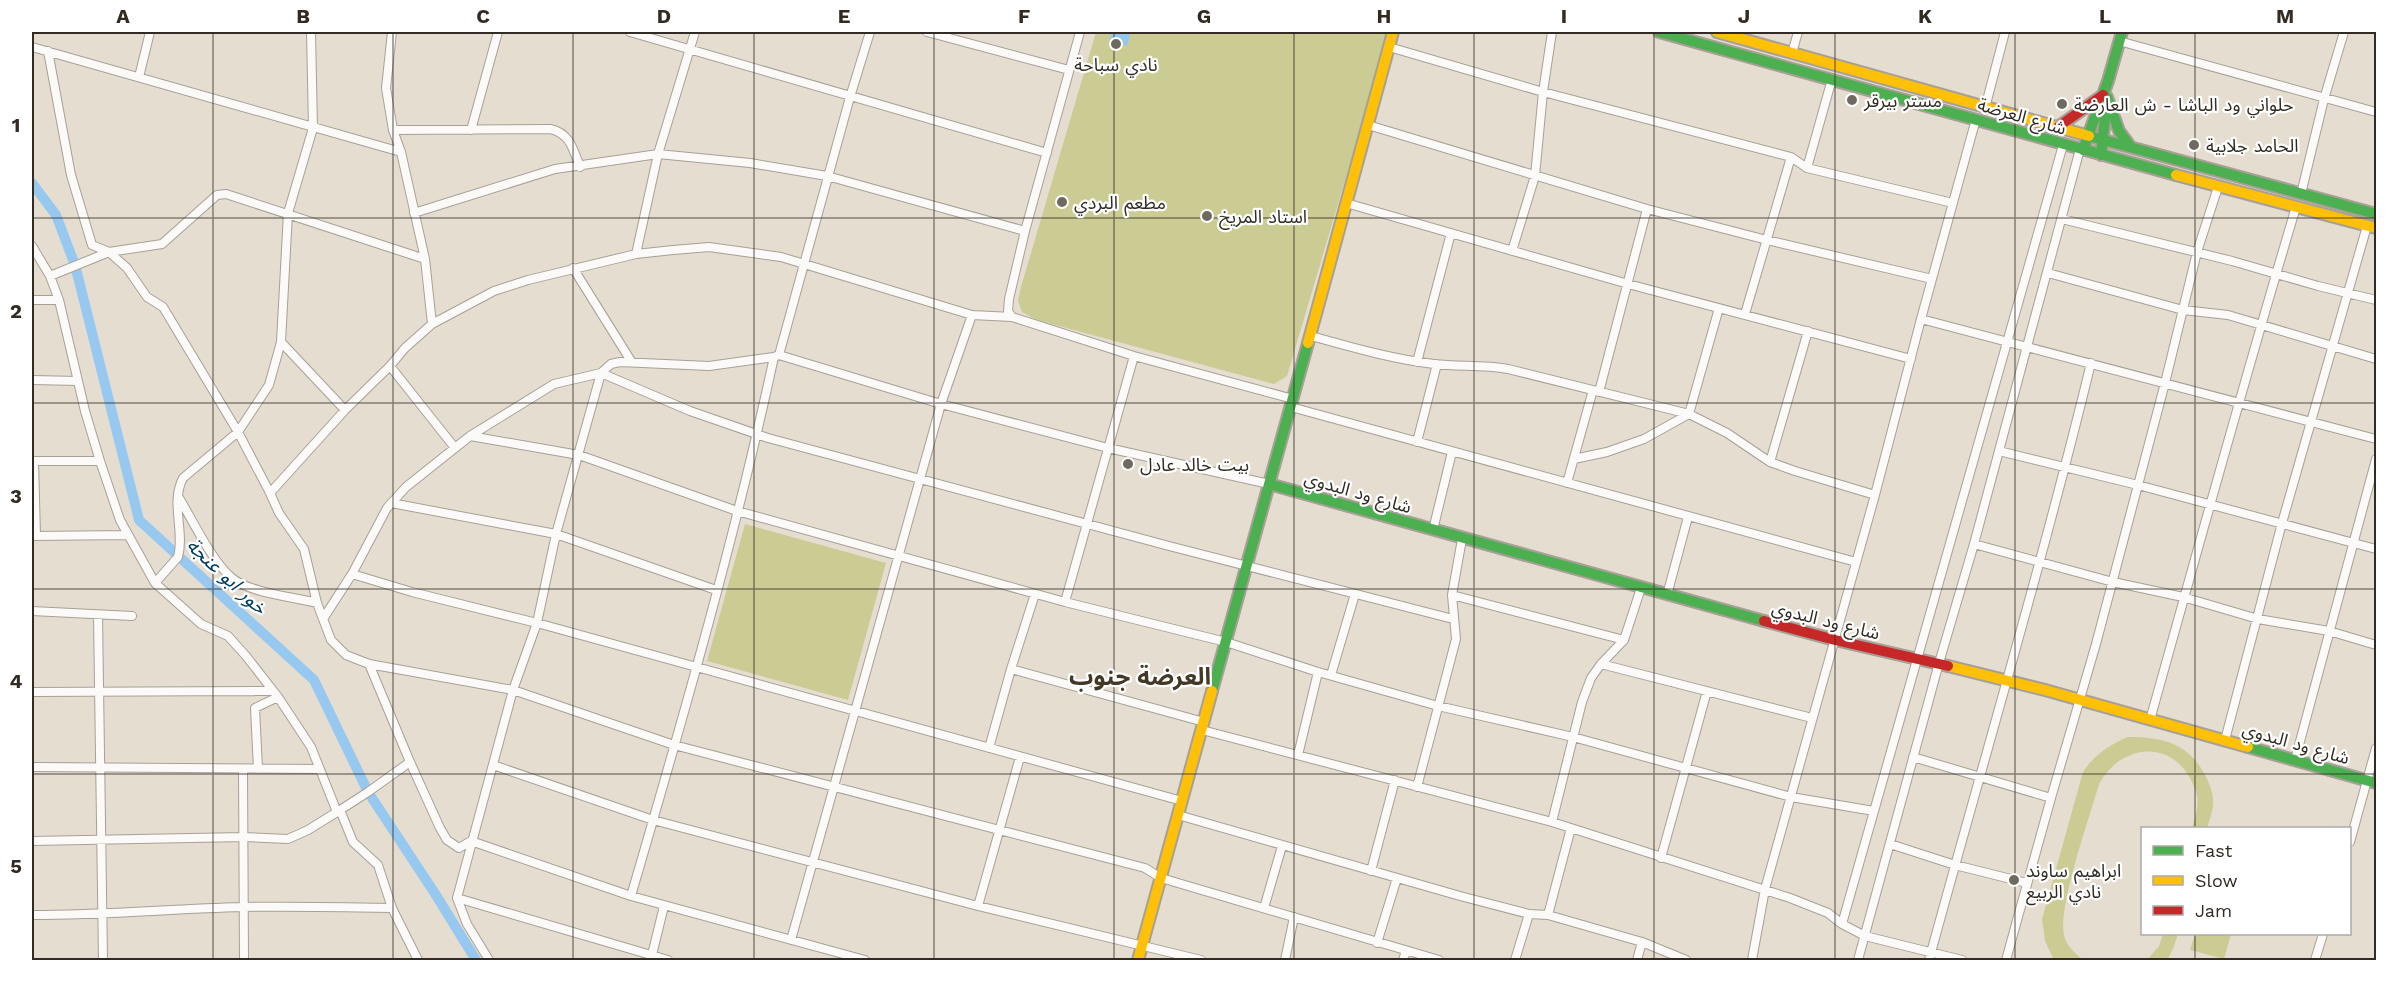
<svg xmlns="http://www.w3.org/2000/svg" width="2408" height="992" font-family="'Work Sans','Noto Sans Arabic',sans-serif">
	<rect width="100%" height="100%" fill="#e5ddd0"/>
	<!-- green -->
	<path fill="#cbcb94" d="M1096 32H1389L1287 376 1274 384 1037 320 1022 312 1018 301 1021 287Z
		M745 524 886 563 848 700 707 661Z
		M2127 737C2164 737 2190 743 2207 779 2211 787 2214 797 2213 806 2212 813 2209 821 2207 828H2192C2195 817 2200 804 2196 792 2180 740 2124 739 2099 784 2090 816 2058 906 2064 935 2066 946 2075 953 2083 960H2054L2045 941 2042 919 2083 772C2094 755 2108 746 2127 737Z
		M2163 934H2178L2173 949 2167 960H2147L2159 946Z
		M2195 934H2231L2224 959 2190 950Z"/>
	<!-- water -->
	<path fill="#97c9f0" d="M1112 32H1131L1127 46 1109 42Z"/>
	<g fill="none" stroke-linecap="round" stroke-linejoin="round">
		<!-- canal -->
		<path stroke="#97c9f0" stroke-width="10" d="M32 183 56 215 75 265 139 520 314 680 368 792 434 892 476 960"/>
		<defs>
			<path id="street" d="M392 32 386 88 393 130 401 152 425 259 432 324
				M630 32 1047 153
				M927 32 1069 70
				M2119 41 2376 112
				M32 47 401 152
				M1389 47 1543 92 1791 157 1807 168 1953 203
				M48 51 71 175 92 245 109 252 127 268 147 297 163 307 238 432 269 385 281 342 288 213 313 128 311 32
				M1792 53 1798 32
				M139 77 150 32
				M1985 108 2005 32
				M1368 125 1647 209 1767 240 1932 279
				M393 130 550 129C570 133 573 149 580 167
				M471 130 498 32
				M1807 168 1832 79
				M2301 194 2324 99 2344 32
				M1346 203 1628 284 1911 359
				M414 213 555 169 658 154 750 163 827 176 1025 231
				M2062 219 2232 261 2318 286 2376 300
				M32 246 50 276 59 300 85 411 100 461
				M1512 251 1535 176 1543 92 1552 32
				M636 254 658 154 695 32
				M573 268 631 361
				M2048 273 2183 310 2228 315 2376 359
				M50 276 109 252 162 244 217 195 226 194 425 259
				M32 300H59
				M1745 314 1791 157
				M1012 317 1008 311 1009 299 1025 231 1080 32
				M1921 319 2376 439
				M1311 336C1351 347 1392 359 1434 364 1459 367 1483 364 1508 369L1689 414 1727 433 1770 462 1795 471 1875 495
				M281 342 345 410
				M779 355 941 404 1108 448 1269 484
				M1417 362 1451 233
				M390 366 455 448
				M32 380 78 381
				M1599 392 1647 209
				M1293 399 1134 356 1012 317 972 315 781 257 709 247 673 250 636 254 528 280 494 291 432 324 405 348 390 366 345 410 270 493 279 513 304 549 317 603 331 640 346 655 369 664 513 690 674 745 1145 868 1161 878 1439 960
				M1291 407 1856 562
				M470 436 579 455 737 511 1065 602 1226 642 1318 672 1438 706 1573 737 1791 797 1874 811
				M1417 442 1437 364
				M1999 451 2138 485 2376 549
				M1574 459 1607 452 1644 439 1689 414 1719 308
				M32 461H100L120 520 155 583 201 624 228 636 246 656 278 697 255 708 258 769
				M34 461 36 536
				M1770 462 1808 331
				M1567 483 1593 390
				M178 496C192 519 212 562 232 578 250 593 294 597 317 603
				M391 503 556 534 716 590
				M1433 530 1452 452
				M32 536 128 535
				M1974 544 2113 582 2183 597 2258 619 2329 631 2376 645
				M352 574 412 592 537 623 1182 801
				M155 583 178 557C185 531 170 503 183 478L238 432 270 493
				M1452 595 1624 640
				M1667 595 1688 517
				M1065 602 1134 356
				M32 611 132 616
				M98 616 103 960
				M323 619 352 574 387 508 406 487 470 436 554 384 601 373 690 411 768 438 1169 546 1453 619
				M369 664 410 762 440 828 447 840 459 848 471 841 631 896 865 960
				M1601 664 1812 718
				M1011 669 1204 722
				M1331 675 1355 594
				M32 692 273 691
				M278 697 311 747 337 812 368 792 410 762
				M2150 720C2198 549 2245 377 2296 207
				M1202 730 1552 822 1790 898 1828 913 1842 924 1865 936 1962 960
				M2225 740 2282 523 2367 226
				M989 748 1011 669 1035 594
				M1298 755 1318 672
				M1913 757 2051 798
				M2295 760 2376 459
				M493 765 653 820 978 906 1201 960
				M32 767 319 769
				M243 769 244 960
				M1417 787 1456 639 1452 595 1462 539
				M340 810 353 842 378 865 392 908 418 960
				M1178 815 1460 896 1529 914 1548 915 1642 942 1686 960
				M1552 822 1582 702 1591 678 1601 664 1624 640 1641 588
				M32 841 244 837 288 839 308 830 337 812
				M2350 842 2376 748
				M1890 844 1955 865 2027 883
				M1661 858 1707 691
				M1371 871 1395 780
				M631 896C683 718 735 538 774 357L779 355 850 97 870 32
				M457 898 668 960
				M978 906 1020 757
				M1264 908 1282 846
				M32 915C102 915 171 909 241 907 291 906 342 907 392 908
				M1548 915 1571 828
				M1842 924 2063 145
				M791 940 941 404 972 315
				M1377 943 1397 878
				M651 959 664 906
				M489 960 467 924 457 898 513 690 537 623 556 534 601 373 611 364 620 362 709 366 774 357
				M1285 960 1294 917
				M1403 960 1406 951
				M1515 960 1529 914
				M1637 960 1642 942
				M1752 960 1765 889 1875 495 1921 319 1976 119
				M1858 960 1939 663 1974 544 2080 149
				M1929 960C1983 762 2042 564 2091 363
				M2006 960 2051 798 2096 644 2165 383 2197 252 2218 187
				M2315 960 2323 934"/>
			<path id="fast" d="M1659 32 2176 175
				M2107 97 2119 131 2130 146
				M2089 136 2376 214
				M2083 150 2108 81 2122 32
				M2101 155 2107 98
				M1269 484 1764 621
				M1212 691 1308 343
				M2248 747 2376 783"/>
			<path id="slow" d="M1717 32 2089 136
				M2176 175 2376 228
				M1308 343 1393 32
				M1948 666 2045 690 2248 747
				M1138 960 1212 691"/>
			<path id="jam" d="M2058 127 2103 95
				M1764 621 1835 640 1948 666"/>
		</defs>
		<!-- street casing -->
		<use href="#street" stroke="#a7a097" stroke-width="10"/>
		<!-- fast casing -->
		<use href="#fast" stroke="#a7a097" stroke-width="14"/>
		<!-- slow casing -->
		<use href="#slow" stroke="#a7a097" stroke-width="14"/>
		<!-- jam casing -->
		<use href="#jam" stroke="#a7a097" stroke-width="14"/>
		<!-- street -->
		<use href="#street" stroke="#fbfaf8" stroke-width="8"/>
		<!-- fast -->
		<use href="#fast" stroke="#4caf50" stroke-width="10"/>
		<!-- slow -->
		<use href="#slow" stroke="#ffc107" stroke-width="10"/>
		<!-- jam -->
		<use href="#jam" stroke="#c62828" stroke-width="10"/>
	</g>
	<!-- grid -->
	<path fill="none" stroke="#312b23" stroke-width="1.5" stroke-opacity="0.55" d="M213 32V960M393 32V960M573 32V960M754 32V960M934 32V960M1114 32V960M1294 32V960M1474 32V960M1654 32V960M1835 32V960M2015 32V960M2195 32V828M32 218H2376M32 403H2376M32 589H2376M32 774H2376M2195 934V960"/>
	<!-- markers -->
	<g fill="#706960" stroke="#fff" stroke-width="2">
		<circle cx="1116" cy="44" r="6"/>
		<circle cx="1852" cy="100" r="6"/>
		<circle cx="2062" cy="104" r="6"/>
		<circle cx="2194" cy="145" r="6"/>
		<circle cx="1062" cy="202" r="6"/>
		<circle cx="1207" cy="216" r="6"/>
		<circle cx="1128" cy="464" r="6"/>
		<circle cx="2014" cy="880" r="6"/>
	</g>
	<g text-anchor="middle" dominant-baseline="central" stroke-width="4.5" stroke-linejoin="round" paint-order="stroke">
		<!-- poi labels -->
		<g font-size="18" fill="#312b23" stroke="#fff" text-anchor="start">
			<text x="1116" y="64" text-anchor="middle">نادي سباحة</text>
			<text x="1864" y="100">مستر بيرقر</text>
			<text x="2074" y="104">حلواني ود الباشا - ش العارضة</text>
			<text x="2206" y="145">الحامد جلابية</text>
			<text x="1074" y="202">مطعم البردي</text>
			<text x="1219" y="216">استاد المريخ</text>
			<text x="1140" y="464">بيت خالد عادل</text>
			<text x="2026" y="870">ابراهيم ساوند<tspan x="2026" dy="21">نادي الربيع</tspan></text>
		</g>
		<!-- street labels -->
		<g font-size="18" fill="#312b23" stroke="#fff">
			<text transform="translate(2022 116) rotate(16)">شارع العرضة</text>
			<text transform="translate(1358 492) rotate(16)">شارع ود البدوي</text>
			<text transform="translate(1826 620) rotate(14)">شارع ود البدوي</text>
			<text transform="translate(2296 743) rotate(16)">شارع ود البدوي</text>
		</g>
		<!-- water labels -->
		<g font-size="20" font-style="italic" fill="#003d63" stroke="#fff">
			<text transform="translate(227 576) rotate(43)">خور ابو عنجة</text>
		</g>
		<!-- district labels -->
		<g font-size="24" font-weight="bold" fill="#433726" stroke="#fff">
			<text x="1140" y="677">العرضة جنوب</text>
		</g>
	</g>
	<!-- border -->
	<rect width="2408" height="992" fill="none" stroke="#ffffff" stroke-width="66"/>
	<!-- legend -->
	<rect x="2141" y="827" width="210" height="108" fill="#ffffff" stroke="#adaaa7" stroke-width="1.5"/>
	<rect x="2153" y="846" width="30" height="9" fill="#4caf50" stroke="#adaaa7" stroke-width="1.5"/>
	<text x="2195" y="857" font-size="18" fill="#312b23">Fast</text>
	<rect x="2153" y="876" width="30" height="9" fill="#ffc107" stroke="#adaaa7" stroke-width="1.5"/>
	<text x="2195" y="887" font-size="18" fill="#312b23">Slow</text>
	<rect x="2153" y="906" width="30" height="9" fill="#c62828" stroke="#adaaa7" stroke-width="1.5"/>
	<text x="2195" y="917" font-size="18" fill="#312b23">Jam</text>
	<rect x="33" y="33" width="2342" height="926" fill="none" stroke="#312b23" stroke-width="2"/>
	<g font-size="20" text-anchor="middle" font-weight="bold" fill="#312b23">
		<text x="123" y="23">A</text>
		<text x="303" y="23">B</text>
		<text x="483" y="23">C</text>
		<text x="664" y="23">D</text>
		<text x="844" y="23">E</text>
		<text x="1024" y="23">F</text>
		<text x="1204" y="23">G</text>
		<text x="1384" y="23">H</text>
		<text x="1564" y="23">I</text>
		<text x="1744" y="23">J</text>
		<text x="1925" y="23">K</text>
		<text x="2105" y="23">L</text>
		<text x="2285" y="23">M</text>
		<text x="16" y="132">1</text>
		<text x="16" y="318">2</text>
		<text x="16" y="503">3</text>
		<text x="16" y="688">4</text>
		<text x="16" y="873">5</text>
	</g>
</svg>
